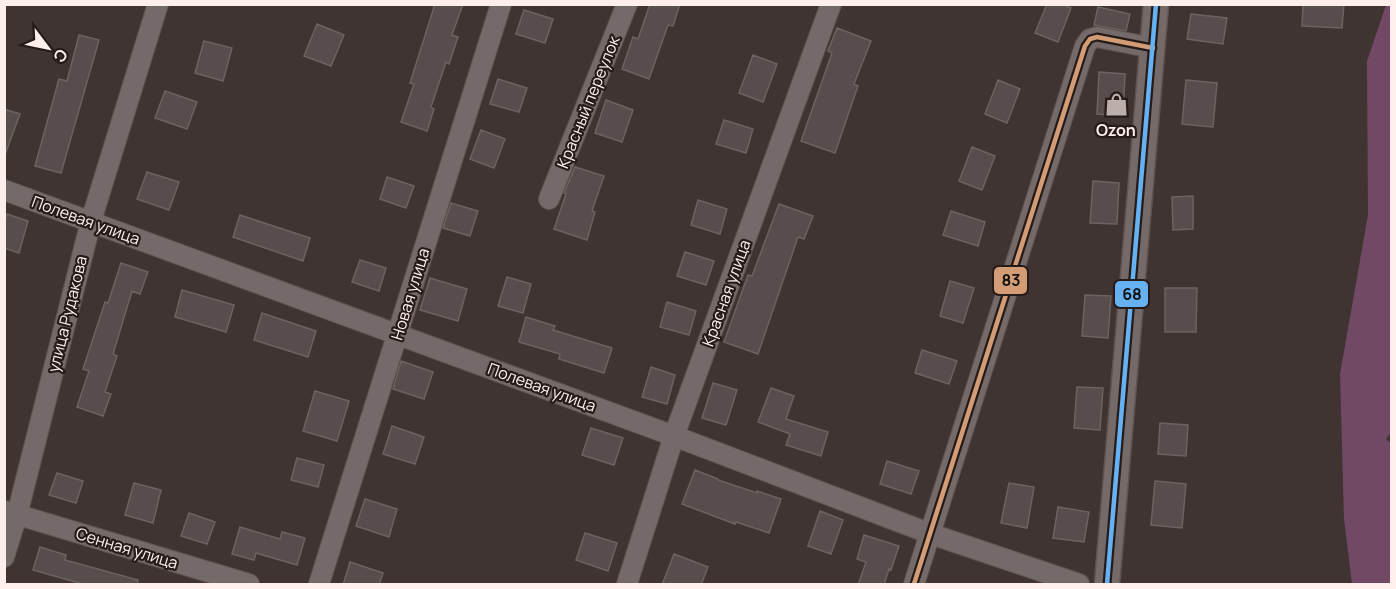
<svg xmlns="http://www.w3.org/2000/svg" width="1396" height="589" font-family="Manrope,sans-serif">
	<rect width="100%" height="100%" fill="#403432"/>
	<!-- water -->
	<path fill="#714965" d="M1386 5H1392V431L1386 439 1392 444 1391 584H1352L1344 519 1340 374 1368 215 1367 61Z"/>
	<!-- building -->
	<path fill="#574d4d" stroke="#6d6262" stroke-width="1.5" d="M435 4H463L452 35 458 37 449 64 446 62 431 107 434 109 427 131 401 122 414 84 410 83Z
		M650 4H680L673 26 668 25 649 79 622 69 633 37 638 39Z
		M1047 4H1061L1071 8 1058 42 1035 33Z
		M1303 4H1344L1342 28 1302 26Z
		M1098 7 1130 14 1126 31 1094 25Z
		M524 10 553 19 545 43 516 34Z
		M1191 14 1227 18 1223 44 1187 39Z
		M317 24 344 35 331 66 304 56Z
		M837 28 871 41 854 84 858 86 835 153 801 141 832 53 828 51Z
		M79 35 99 40 61 173 35 166 59 79 67 81Z
		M204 41 232 48 223 81 195 73Z
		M753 55 777 64 763 102 739 93Z
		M1099 72 1125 74 1123 116 1097 114Z
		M498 79 527 88 519 112 490 104Z
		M998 80 1020 89 1007 123 985 114Z
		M1186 80 1217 83 1213 127 1182 124Z
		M165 91 197 102 187 129 155 118Z
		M606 100 633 110 622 142 595 133Z
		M4 109 20 114 6 152 4 151Z
		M724 120 753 129 746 153 716 144Z
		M481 130 505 139 494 168 470 159Z
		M972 147 995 156 982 190 959 181Z
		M575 167 604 176 592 211 595 212 587 240 554 229 566 194 564 193Z
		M147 172 179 182 169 210 137 199Z
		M387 177 414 186 406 208 380 199Z
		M1093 181 1119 183 1117 224 1090 223Z
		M1193 196V229L1173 230 1172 197Z
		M698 200 727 209 720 234 691 225Z
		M451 203 478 211 470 236 443 228Z
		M779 204 813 216 804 239 798 237 758 354 724 342 748 275 752 276Z
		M951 211 985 222 978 246 943 235Z
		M7 214 28 221 19 253 4 248V223Z
		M240 215 310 238 303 261 233 237Z
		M685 252 714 261 706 285 677 276Z
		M360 260 386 268 379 291 352 282Z
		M121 263 148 272 140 294 132 291 113 354 117 356 105 392 111 394 103 416 77 407 89 371 83 369 105 302 108 303Z
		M507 277 531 284 523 313 498 306Z
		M430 278 467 289 458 321 420 310Z
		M950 281 974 288 963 323 940 316Z
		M1165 288H1197L1196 332H1165Z
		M182 290 234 305 226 332 175 317Z
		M1085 295 1111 296 1108 338 1082 336Z
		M667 302 696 311 689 335 660 327Z
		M262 313 316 331 308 357 254 340Z
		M526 317 555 326 553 330 612 348 604 373 559 359 560 354 519 342Z
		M922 350 957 361 949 384 915 373Z
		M401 361 433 372 424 399 393 389Z
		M651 367 675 375 667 404 642 397Z
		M713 383 737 390 726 425 702 418Z
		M1077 387 1103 388 1100 430 1074 428Z
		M771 388 794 396 786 419 828 432 821 456 786 445 790 434 758 422Z
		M315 391 349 401 337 441 303 431Z
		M1160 423 1188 425 1186 456 1158 454Z
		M392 426 424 437 415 464 383 454Z
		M591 428 623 438 614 465 582 455Z
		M297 458 324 465 318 487 291 480Z
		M887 461 919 471 911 494 880 484Z
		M695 470 718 479V480L757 493V491L781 499 769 533 736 522 735 524 682 504Z
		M57 473 83 481 76 503 49 495Z
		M1155 481 1186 484 1182 528 1151 525Z
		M134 483 161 490 153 523 125 515Z
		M1009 483 1034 487 1027 528 1001 523Z
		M365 499 397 509 389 537 356 526Z
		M1058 507 1089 512 1084 542 1053 538Z
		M820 511 843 520 831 554 808 546Z
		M189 513 215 522 207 544 181 536Z
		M240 527 280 539 282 532 305 538 297 565 256 553 254 560 232 554Z
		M585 533 617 543 608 571 576 560Z
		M864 535 899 546 891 570 889 569 884 585H858L866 562 857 559Z
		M40 547 66 555 65 560 138 580 137 585H86L33 570Z
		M674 554 708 567 701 585H662Z
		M350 562 383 573 379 585H343Z"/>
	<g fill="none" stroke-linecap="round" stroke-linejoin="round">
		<defs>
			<path id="minor" d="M4 190 674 436 931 534 1079 584
				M549 199 627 4
				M5 511 249 584
				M4 557 17 515 91 221 158 4
				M319 584 501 4
				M627 584 674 436 831 4
				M914 584 1085 46 1090 39 1097 37 1153 48"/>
			<path id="tertiary" d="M1107 584 1156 4"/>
		</defs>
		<!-- minor casing -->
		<use href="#minor" stroke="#5e5351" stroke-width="22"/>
		<!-- tertiary casing -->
		<use href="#tertiary" stroke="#5e5351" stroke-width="27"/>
		<!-- minor -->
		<use href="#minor" stroke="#746a69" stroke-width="20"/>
		<!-- tertiary -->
		<use href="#tertiary" stroke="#746a69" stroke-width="24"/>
		<defs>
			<path id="bus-1" d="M914 584 1085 46 1090 39 1097 37 1153 48"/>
			<path id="bus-2" d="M1107 584 1156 4"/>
		</defs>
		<!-- bus-1 casing -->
		<use href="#bus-1" stroke="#251b19" stroke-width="9"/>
		<!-- bus-2 casing -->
		<use href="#bus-2" stroke="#251b19" stroke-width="9"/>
		<!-- bus-1 -->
		<use href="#bus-1" stroke="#d39c74" stroke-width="4.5"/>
		<!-- bus-2 -->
		<use href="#bus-2" stroke="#66b1f2" stroke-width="4.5"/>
	</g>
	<!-- icons -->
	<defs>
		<symbol id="shop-bare" viewBox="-9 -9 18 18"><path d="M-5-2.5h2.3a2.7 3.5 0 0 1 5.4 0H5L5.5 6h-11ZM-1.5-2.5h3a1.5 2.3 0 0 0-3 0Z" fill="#bcaeab" stroke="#251b19" stroke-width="2.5" paint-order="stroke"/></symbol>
	</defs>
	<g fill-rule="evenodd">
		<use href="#shop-bare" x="1100" y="88" width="33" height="33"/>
	</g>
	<g text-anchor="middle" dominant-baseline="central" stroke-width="4.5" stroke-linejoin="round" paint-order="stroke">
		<!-- street labels -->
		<g font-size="16" fill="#feefec" stroke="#251b19">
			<text transform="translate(588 102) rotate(-68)">Красный переулок</text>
			<text transform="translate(86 220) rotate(20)">Полевая улица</text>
			<text transform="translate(726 293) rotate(-70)">Красная улица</text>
			<text transform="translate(410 294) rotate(-73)">Новая улица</text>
			<text transform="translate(67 314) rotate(-76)">улица Рудакова</text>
			<text transform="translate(542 387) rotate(20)">Полевая улица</text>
			<text transform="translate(127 548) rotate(17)">Сенная улица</text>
		</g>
		<!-- poi labels -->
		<g font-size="16" font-weight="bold" fill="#feefec" stroke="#251b19">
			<text x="1116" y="130">Ozon</text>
		</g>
	</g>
	<g stroke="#251b19" stroke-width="2">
		<rect x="993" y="266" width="35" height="29" rx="6" fill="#d39c74"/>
		<rect x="1114" y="280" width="35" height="28" rx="6" fill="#66b1f2"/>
	</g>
	<g font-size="16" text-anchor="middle" font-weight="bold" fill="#111">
		<text x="1011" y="286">83</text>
		<text x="1132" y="300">68</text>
	</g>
	<!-- border -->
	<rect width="1396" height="589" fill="none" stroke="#feefec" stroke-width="12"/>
	<!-- north arrow -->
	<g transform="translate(48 48) rotate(122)" stroke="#251b19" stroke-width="4.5" paint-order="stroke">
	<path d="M0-4.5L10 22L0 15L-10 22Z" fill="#feefec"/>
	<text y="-9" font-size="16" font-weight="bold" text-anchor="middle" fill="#feefec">С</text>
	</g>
</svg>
